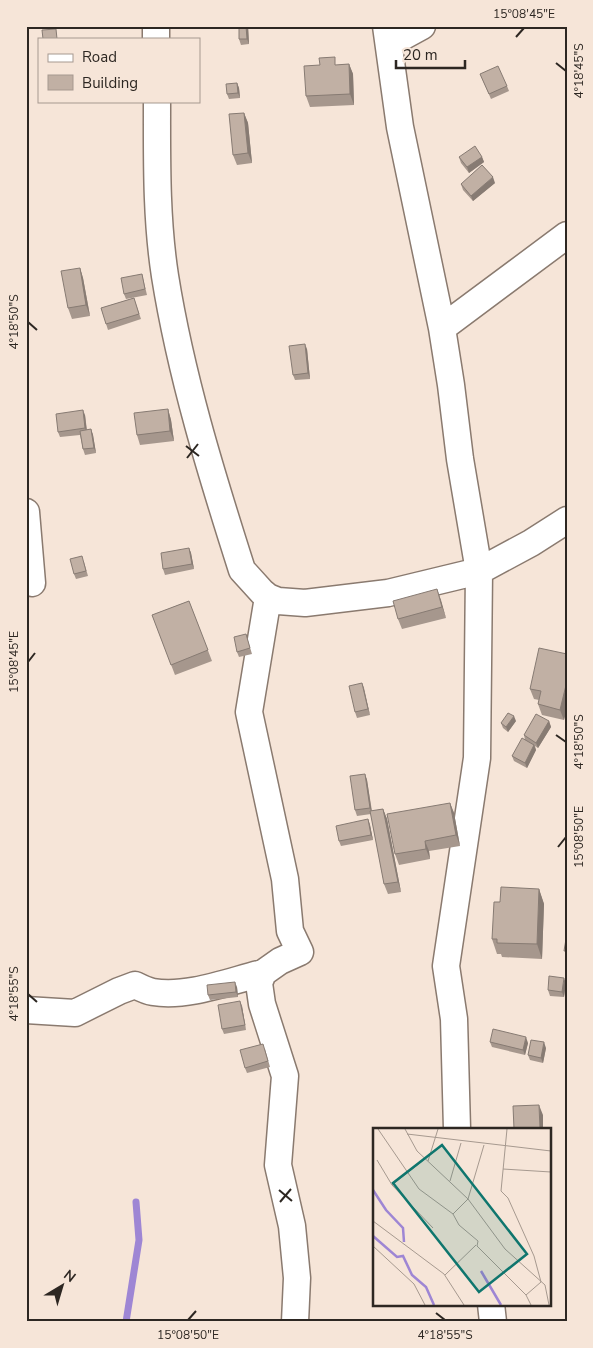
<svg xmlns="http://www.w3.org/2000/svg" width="593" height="1348" font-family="'Nunito Sans',sans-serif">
	<rect width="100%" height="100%" fill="#f6e5d8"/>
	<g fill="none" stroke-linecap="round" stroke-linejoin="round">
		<!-- stream -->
		<path stroke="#9e86d4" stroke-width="7" d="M126 1322 139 1240 136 1202"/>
		<defs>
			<path id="minor" d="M156 26V39
				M386 26 400 127 442 328 451 385 460 459 479 571 477 758 446 966 454 1019 457 1129
				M389 44 422 26
				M157 101C157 159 156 218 165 276 181 376 211 473 242 570L262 592 268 597 278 601 305 603 388 593 479 571 531 543 567 520
				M442 328 567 235
				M26 512 32 583
				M268 597 249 712 285 879 290 931 300 952 280 961 263 973 259 983 262 1004 285 1076 278 1165 292 1226 297 1278 295 1322
				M26 1010 75 1013 119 991 135 985C141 988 147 991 153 992 187 998 230 981 263 973
				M491 1304 493 1322"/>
		</defs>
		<!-- minor casing -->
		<use href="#minor" stroke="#8a7a6f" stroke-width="29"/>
		<!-- minor -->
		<use href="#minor" stroke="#fff" stroke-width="26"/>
	</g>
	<!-- wall -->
	<path fill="#a6978d" d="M239 26H248L249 44 241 45 239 39Z
		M349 64 353 74 354 105 310 107 306 96 338 65Z
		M480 74 507 86 509 91 491 99Z
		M237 83 239 88 240 98 229 99 227 94Z
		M244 113 248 123 252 163 237 165 233 155Z
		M459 157H482L484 162 469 173 461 163Z
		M495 183 473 201 463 190 461 184Z
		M80 268 83 278 90 316 72 319 68 308Z
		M142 274 147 295 126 299 124 294Z
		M134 298 141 319 108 330 101 308Z
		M307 349 310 379 295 380 293 375Z
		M168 409 171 420 174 441 140 445 137 435Z
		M85 415 87 430 91 429 93 435 96 453 85 455 83 449 80 435 60 437 58 432Z
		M189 548 191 553 194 569 165 575 163 569Z
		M84 562 88 576 76 579 74 574Z
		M437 589 446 618 402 629 398 619Z
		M189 601 212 661 175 675 152 615Z
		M246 634 252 654 239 657 237 652Z
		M567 654V708L564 720 542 715 538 704 539 700 534 699 530 689Z
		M362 683 370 715 357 718 355 712Z
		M516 721 508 732 503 728 501 723Z
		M549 721 551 727 538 748 535 746 536 750 527 768 514 761 512 756 525 740 524 735Z
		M365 774 367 780 372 811 383 809 387 819 401 892 388 894 384 884 371 814 357 816 355 810Z
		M450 803 454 813 460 846 429 851 430 859 399 865 395 854Z
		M368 819 370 825 373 840 341 846 339 841Z
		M539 889 544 904 542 959 502 957 501 954H497L492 939 500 902Z
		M566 983 564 997 550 996 548 990Z
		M237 987 238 997 210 1000 208 995Z
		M242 1006 246 1030 224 1034 222 1029Z
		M490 1042 528 1043 525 1055 492 1047Z
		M546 1048 543 1063 530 1060 528 1055Z
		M265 1049 270 1067 247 1073 245 1068Z"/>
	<!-- shaded-wall -->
	<path fill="#877b73" d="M246 26H248L249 44 247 39Z
		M349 64 353 74 354 105 350 94Z
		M237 83 239 88 240 98 238 93Z
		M244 113 248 123 252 163 248 153Z
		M482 157 484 162 469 173 467 167Z
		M493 177 495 183 473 201 471 196Z
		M80 268 83 278 90 316 86 305Z
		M305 344 307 349 310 379 308 373Z
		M168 409 171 420 174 441 170 431Z
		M83 410 85 415 87 434 85 428Z
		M91 429 93 435 96 453 94 448Z
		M189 548 191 553 194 569 192 564Z
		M437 589 441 600 446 618 442 607Z
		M567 681V708L564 720 560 710Z
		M362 683 364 688 370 715 368 709Z
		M514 716 516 721 508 732 506 727Z
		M549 721 551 727 538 748 536 743Z
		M534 745 536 750 527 768 525 763Z
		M365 774 367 780 372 814 370 808Z
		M450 803 454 813 460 846 456 835Z
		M383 809 387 819 401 892 398 882Z
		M368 819 370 825 373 840 371 835Z
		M425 841 429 851 430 859 426 849Z
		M539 889 544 904 542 959 537 944Z
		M564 978 566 983 564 997 562 992Z
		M235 982 237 987 238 997 236 992Z
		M240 1001 242 1006 246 1030 245 1025Z
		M526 1037 528 1043 525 1055 523 1050Z
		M544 1042 546 1048 543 1063 541 1058Z
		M539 1105 543 1115V1129H540Z"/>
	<!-- building -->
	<path fill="#c1b0a4" stroke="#877b73" d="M239 26H246L247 39H239Z
		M56 29 57 39H43L42 30Z
		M335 57V65L349 64 350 94 306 96 304 66 320 65 319 58Z
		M498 66 507 86 489 94 480 74Z
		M237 83 238 93 227 94 226 84Z
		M244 113 248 153 233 155 229 114Z
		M475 146 482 157 467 167 459 157Z
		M482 165 493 177 471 196 461 184Z
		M80 268 86 305 68 308 61 271Z
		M142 274 145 289 124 294 121 278Z
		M134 298 139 314 106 324 101 308Z
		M305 344 308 373 293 375 289 346Z
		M168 409 170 431 137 435 134 413Z
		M83 410 85 428 58 432 56 414Z
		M91 429 94 448 83 449 80 431Z
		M189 548 192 564 163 569 161 553Z
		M82 556 86 571 74 574 70 559Z
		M437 589 442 607 398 619 393 601Z
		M189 601 208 650 171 665 152 615Z
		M246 634 250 648 237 652 234 637Z
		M539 648 567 654V681L560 710 538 704 541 691 530 689Z
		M362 683 368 709 355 712 349 686Z
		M508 713 514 716 506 727 501 723Z
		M536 714 549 721 536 743 524 735Z
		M522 738 534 745 525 763 512 756Z
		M365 774 370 808 355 810 350 776Z
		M450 803 456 835 425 841 426 849 395 854 387 814Z
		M383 809 398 882 384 884 370 811Z
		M368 819 371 835 339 841 336 826Z
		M501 887 539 889 537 944 497 943V939H492L494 902H500Z
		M566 939H567V951H564Z
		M549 976 564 978 562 992 548 990Z
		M235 982 236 992 208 995 207 985Z
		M240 1001 245 1025 222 1029 218 1005Z
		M493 1029 526 1037 523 1050 490 1042Z
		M531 1040 544 1042 541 1058 528 1055Z
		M263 1044 268 1061 245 1068 240 1050Z
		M539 1105 540 1129H514L513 1106Z"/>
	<!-- ticks -->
	<path fill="none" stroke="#2d2722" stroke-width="2" d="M516 37 524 28M556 63 566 71M28 322 37 330M186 446 199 456M187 458 198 444M28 662 35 653M556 735 566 742M558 847 566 837M28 994 37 1002M279 1190 292 1201M280 1202 291 1189M436 1313 445 1320M188 1320 196 1311"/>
	<!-- overview -->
	<g transform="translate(373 1128)">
		<rect width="178" height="178" fill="#f6e5d8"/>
		<path fill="none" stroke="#9e86d4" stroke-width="2.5" d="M0 62 13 82 30 100 31 114M0 108 24 129 30 128 39 147 53 159 61 177M108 143 128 177"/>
		<path fill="none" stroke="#a6998f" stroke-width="1" d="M5 1 46 61 80 86 86 97 105 113 104 118 153 167M32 1 44 23 95 71 132 121 172 157 176 177M134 1 128 63 135 70 161 128 168 154M34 6 178 23M4 32 19 57 60 100M55 33 65 1M130 41 178 44M77 53 88 15M19 57 52 31M80 86 95 71 111 17M0 93 71 146 91 177M0 118 41 156 52 177M72 147 103 117M158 177 153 167 168 154"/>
		<path fill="#0f766e" fill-opacity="0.15" stroke="#0f766e" stroke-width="2.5" d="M69 17 154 126 106 164 20 55Z"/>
		<rect width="178" height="178" fill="none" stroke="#2d2722" stroke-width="2.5"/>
	</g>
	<!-- border -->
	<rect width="593" height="1348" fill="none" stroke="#f6e5d8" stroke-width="55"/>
	<!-- legend -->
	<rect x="38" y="38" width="162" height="65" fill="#f6e5d8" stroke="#a6998f"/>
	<rect x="48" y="54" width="25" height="8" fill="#ffffff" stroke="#a6998f"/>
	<text x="82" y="62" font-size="15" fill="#2d2722">Road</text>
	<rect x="48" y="75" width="25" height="15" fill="#c1b0a4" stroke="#a6998f"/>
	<text x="82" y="88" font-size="15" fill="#2d2722">Building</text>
	<!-- north arrow -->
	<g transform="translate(62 1286) rotate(38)" stroke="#f6e5d8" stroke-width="4" paint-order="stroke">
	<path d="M0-4L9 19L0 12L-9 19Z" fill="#2d2722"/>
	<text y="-8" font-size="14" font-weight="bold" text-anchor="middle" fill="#2d2722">N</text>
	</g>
	<!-- scale -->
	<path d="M396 60v8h69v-8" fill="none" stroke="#2d2722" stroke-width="2.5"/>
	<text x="403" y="60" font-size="15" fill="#2d2722" stroke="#f6e5d8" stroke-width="4" paint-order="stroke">20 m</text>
	<rect x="28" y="28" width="538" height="1292" fill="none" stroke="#2d2722" stroke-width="2"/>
	<g font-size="12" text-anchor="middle" fill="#2d2722">
		<text x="524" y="18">15°08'45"E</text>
		<text transform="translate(579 71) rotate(-90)" y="4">4°18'45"S</text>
		<text transform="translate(14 322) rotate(-90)" y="4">4°18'50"S</text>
		<text transform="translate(14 662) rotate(-90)" y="4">15°08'45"E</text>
		<text transform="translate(579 742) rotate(-90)" y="4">4°18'50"S</text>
		<text transform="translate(579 837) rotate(-90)" y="4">15°08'50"E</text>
		<text transform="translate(14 994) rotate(-90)" y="4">4°18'55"S</text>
		<text x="188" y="1339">15°08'50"E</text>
		<text x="445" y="1339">4°18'55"S</text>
	</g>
</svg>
